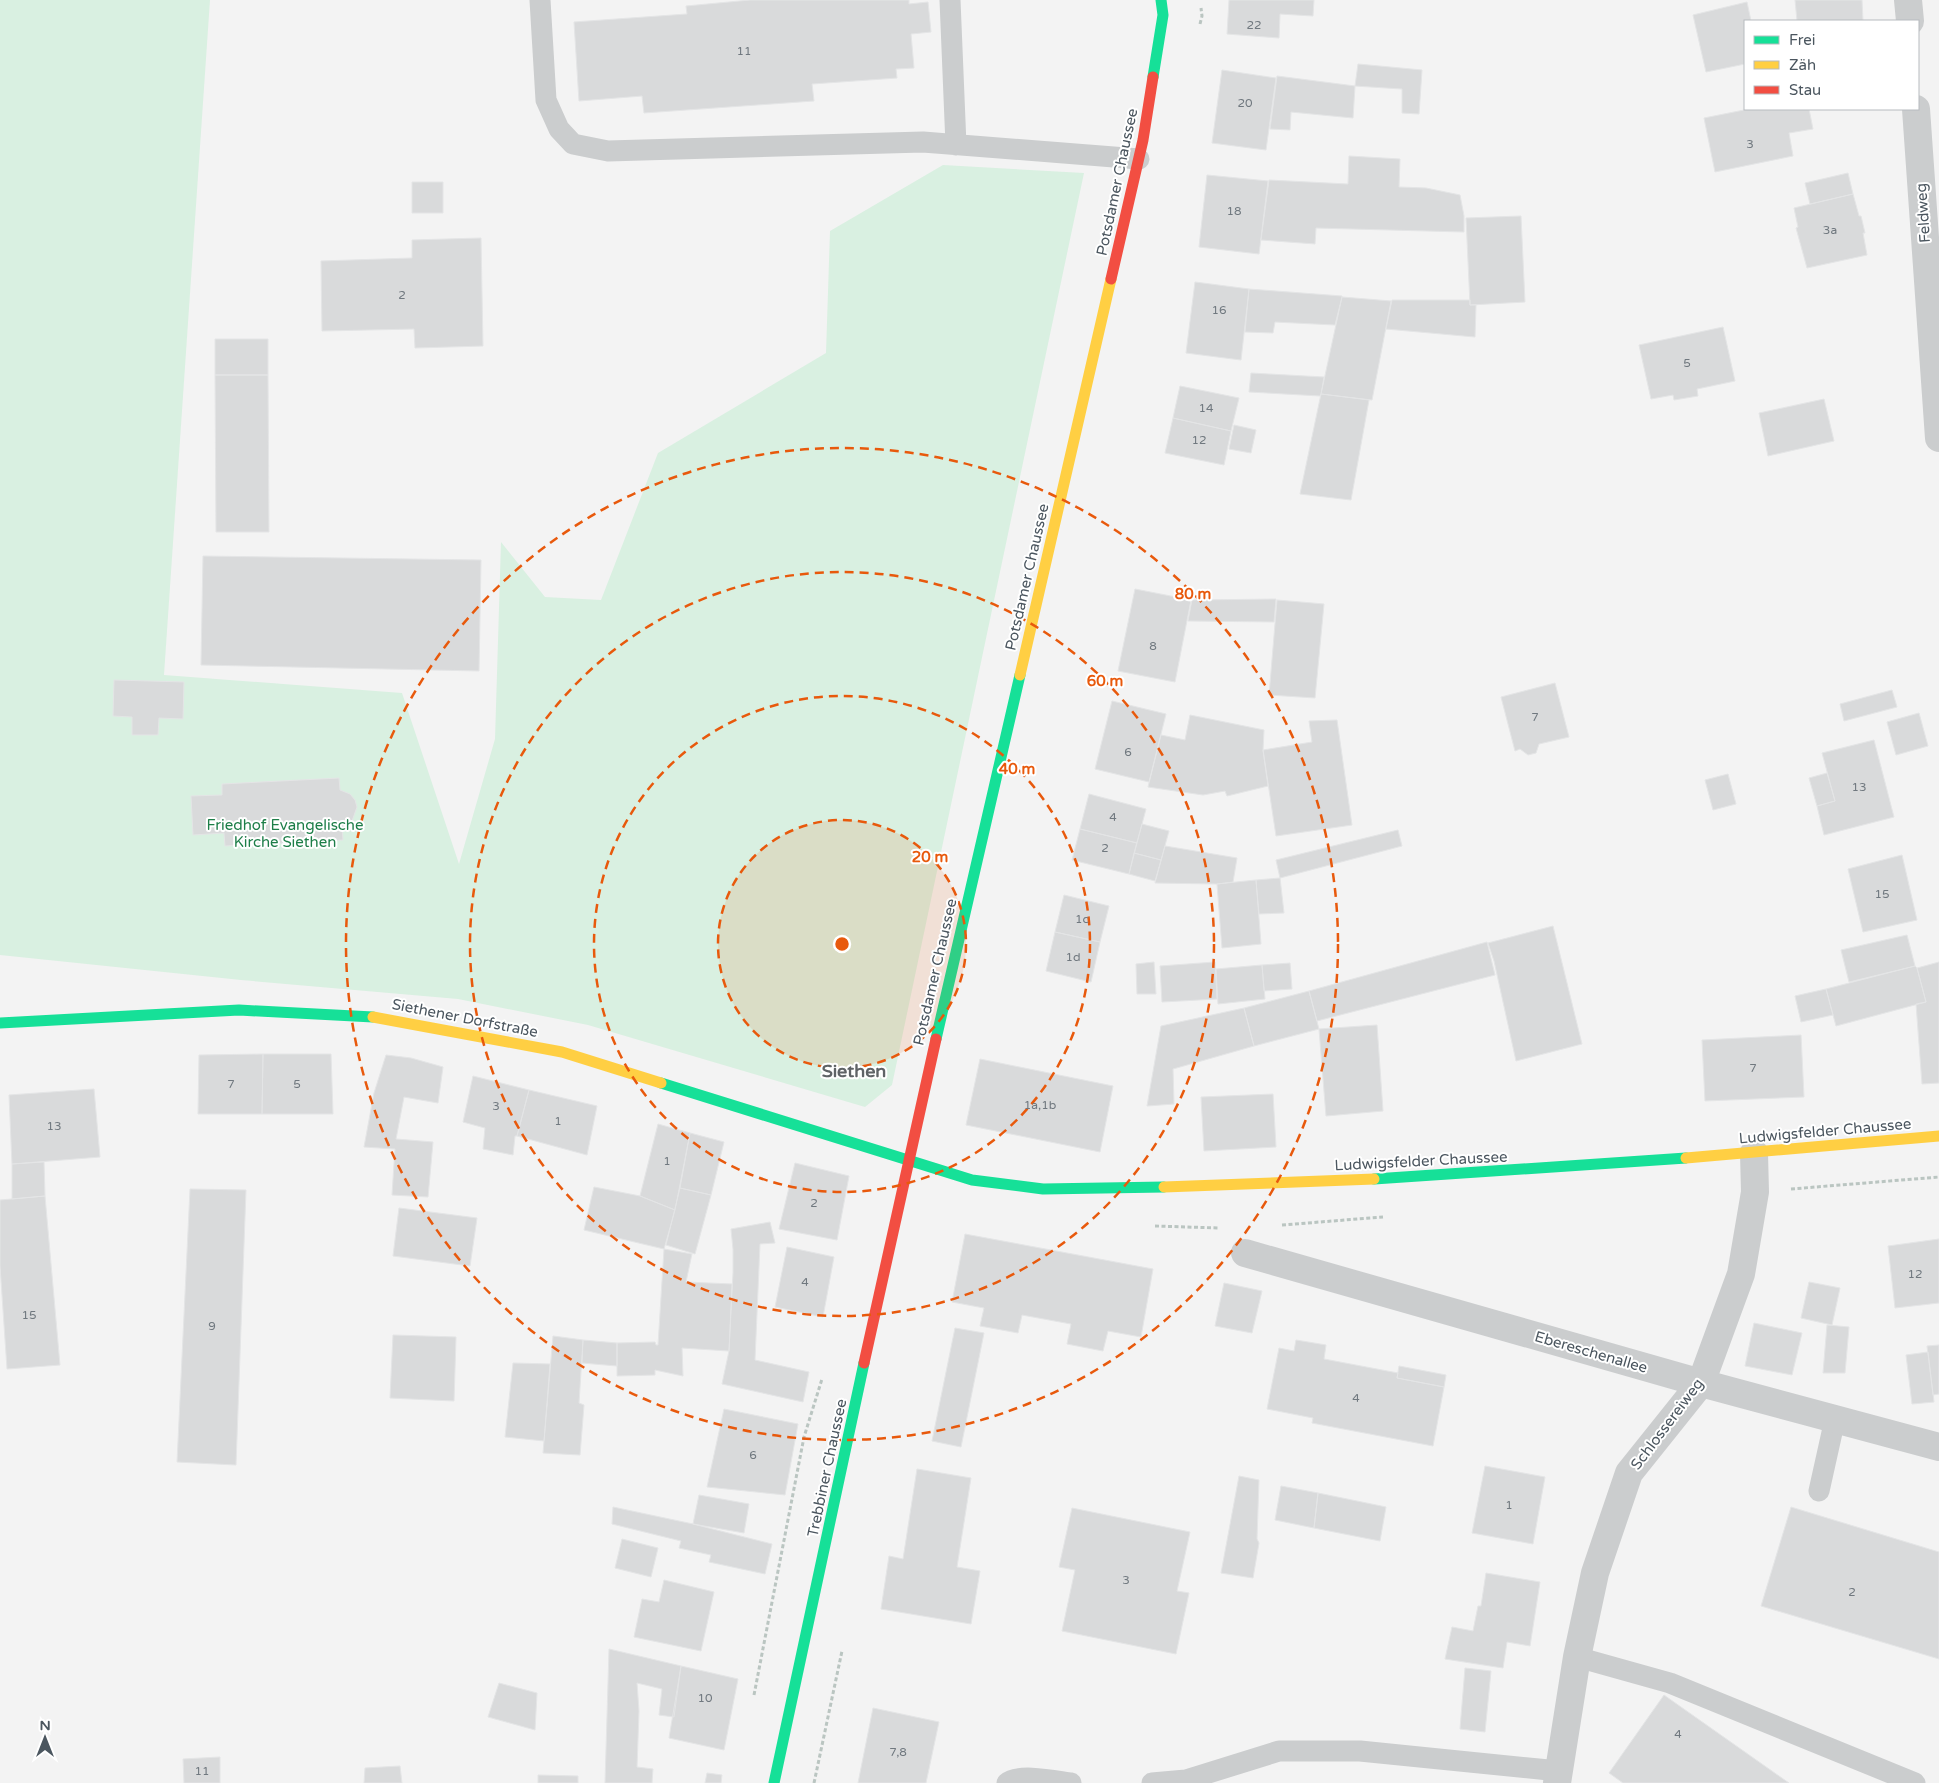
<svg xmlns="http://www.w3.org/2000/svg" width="1939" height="1783" font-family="'Varela Round',sans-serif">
	<rect width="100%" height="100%" fill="#f3f3f3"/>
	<!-- green -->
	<path fill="#d9f0e1" d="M0 0H210L164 675 402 693 459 864 495 739 501 542 545 597 601 600 658 453 826 353 830 231 943 165 1084 173 892 1085 865 1107 588 1025 458 999 241 980 0 955Z"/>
	<!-- building -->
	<path fill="#d9dadb" stroke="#e4e5e6" d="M750 0H909V4L928 2 931 32 911 34 914 68 896 69 897 78 812 84 814 101 644 113 642 96 579 101 574 22 687 14 686 6Z
		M1229 0H1314L1313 16 1280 14 1279 38 1227 34Z
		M1795 0H1862L1863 21H1797Z
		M1747 2 1751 21H1745V64L1706 72 1693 15Z
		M1358 64 1422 70 1419 114 1402 113V89L1355 86Z
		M1222 70 1276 78 1266 150 1212 143Z
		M1277 76 1355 86 1353 118 1291 112 1290 130 1270 129Z
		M1749 109H1809L1813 129 1789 133 1793 156 1715 172 1704 118Z
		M1349 156 1400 159 1399 187 1426 188 1460 195 1464 216V232L1316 228 1315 244 1261 240 1269 180 1348 184Z
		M1848 173 1853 194 1810 204 1805 183Z
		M1207 175 1268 181 1259 254 1199 247Z
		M412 182H443V213H412Z
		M1853 194 1859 216H1861L1865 233H1863L1867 255 1807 268 1796 228 1798 227 1794 208Z
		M1521 216 1525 302 1470 305 1466 218Z
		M481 238 483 346 415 348 414 329 322 331 321 261 412 258V240Z
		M1195 282 1249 289 1241 360 1186 353Z
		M1249 289 1342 296V297L1335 325 1275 322 1273 333 1245 332Z
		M1342 297 1391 301 1372 400 1321 394Z
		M1392 300H1470V305H1476L1475 337 1386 329Z
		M1723 327 1735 381 1697 389 1698 396 1674 400 1673 395 1651 399 1639 345Z
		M215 339H268V375H215Z
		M1251 373 1324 377 1321 394 1320 396 1249 392Z
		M215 375H268L269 532H216Z
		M1180 386 1239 398 1231 431 1173 418Z
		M1321 394 1369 400 1351 500 1300 494Z
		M1824 399 1834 441 1768 456 1759 413Z
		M1173 418 1231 431 1224 465 1165 453Z
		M1234 425 1256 430 1251 453 1229 449Z
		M203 556 481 560 479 671 201 665Z
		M1135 589 1191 600 1175 682 1118 671Z
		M1276 599 1274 622 1188 621 1192 600Z
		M1277 600 1324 604 1315 698 1269 695Z
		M114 680 184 682 183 719 159 718 158 735H132V717L113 716Z
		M1555 683 1569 737 1539 744 1536 753 1528 755 1520 749 1515 751 1501 697Z
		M1892 690 1897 707 1844 721 1840 704Z
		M1112 701 1166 714 1149 782 1095 769Z
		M1919 713 1928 746 1896 755 1887 722Z
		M1190 715 1264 730 1263 750 1268 786 1227 796 1225 791 1203 795 1148 787 1161 735 1185 740Z
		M1337 720 1352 825 1276 836 1263 750 1312 742 1309 721Z
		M1874 740 1894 817 1824 835 1817 806 1835 801 1822 753Z
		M1827 773 1835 801 1817 806 1809 778Z
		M1728 774 1736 804 1713 810 1705 780Z
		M339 778 340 790 350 794 355 800 357 807 352 821 342 828 343 840 225 846 224 833 193 835 191 796 222 795V784Z
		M1089 794 1146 809 1137 843 1080 829Z
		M1142 824 1169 831 1161 860 1134 853Z
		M1080 829 1137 843 1129 874 1072 860Z
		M1398 830 1402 846 1280 878 1276 860Z
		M1165 846 1237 858 1233 882 1217 884 1155 883Z
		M1134 853 1161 860 1155 881 1129 874Z
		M1902 855 1917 920 1863 932 1848 869Z
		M1280 878 1284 913 1259 914 1256 880Z
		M1256 880 1261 944 1222 948 1217 884Z
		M1064 895 1109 906 1100 942 1055 932Z
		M1553 926 1582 1044 1516 1061 1494 961 1488 943Z
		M1055 932 1100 942 1091 982 1046 971Z
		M1907 935 1915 966 1849 982 1841 950Z
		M1487 942 1495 975 1317 1021 1309 991Z
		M1154 962 1156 994H1137L1136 964Z
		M1215 962 1217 999 1162 1002 1160 966Z
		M1939 962V1083L1922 1084 1916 1004 1926 1002 1917 968Z
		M1290 963 1292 989 1264 991 1262 965Z
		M1262 965 1265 999 1218 1004 1216 969Z
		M1915 966 1917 968 1926 1002 1836 1026 1826 989Z
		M1826 989 1833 1015 1801 1022 1795 996Z
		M1309 991 1319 1029 1254 1046 1244 1008Z
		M1244 1008 1254 1046 1173 1069 1174 1104 1147 1106 1161 1026Z
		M1377 1025 1383 1111 1326 1116 1319 1029Z
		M1801 1035 1804 1097 1705 1101 1702 1040Z
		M263 1054 262 1114H198L199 1055Z
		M263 1054H331L333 1114H262Z
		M386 1055 411 1058 443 1067 438 1103 404 1097 396 1139 433 1142 428 1197 392 1195 395 1149 364 1147 374 1093Z
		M980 1059 1113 1086 1100 1152 966 1125Z
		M473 1076 529 1090 517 1136H515L513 1155 483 1149 485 1128 463 1122Z
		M94 1089 100 1157 12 1164 9 1095Z
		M529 1090 597 1106 587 1155 517 1136Z
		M1273 1094 1276 1147 1204 1151 1201 1097Z
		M658 1124 690 1133 675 1210 640 1196Z
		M690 1133 724 1142 711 1195 680 1188Z
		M44 1162 45 1196 12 1199V1164Z
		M795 1163 849 1176 837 1240 779 1229Z
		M594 1187 640 1196 675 1210 664 1249 584 1230Z
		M680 1188 711 1195 695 1254 666 1245Z
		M190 1189 246 1190 236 1465 177 1462Z
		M45 1196 60 1365 7 1369 0 1266V1200Z
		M399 1208 477 1218 470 1266 393 1256Z
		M770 1222 775 1243 760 1244 755 1360 809 1372 803 1402 722 1384 729 1351 733 1273V1249L731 1229Z
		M965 1234 1153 1269 1141 1337 1108 1331 1103 1351 1067 1344 1071 1324 1022 1315 1018 1333 980 1326 984 1308 952 1302Z
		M1939 1239V1303L1895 1308 1888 1246Z
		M787 1247 834 1257 823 1317 775 1307Z
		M664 1249 692 1254 686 1282 732 1284 729 1351 682 1348 683 1376 655 1370V1375L617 1376V1343L655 1342 656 1345H658Z
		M1809 1282 1840 1288 1832 1325 1801 1318Z
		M1224 1283 1262 1291 1252 1333 1215 1326Z
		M1754 1323 1802 1333 1792 1375 1745 1366Z
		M1827 1325 1849 1327 1845 1373H1823Z
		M955 1328 984 1333 961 1447 932 1441Z
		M393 1335 456 1337 454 1401 390 1398Z
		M553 1336 583 1340 579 1403 584 1405 580 1455 543 1453Z
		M583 1340 617 1343V1366L582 1363Z
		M1296 1340 1326 1345 1324 1359 1398 1373 1397 1378 1444 1387 1433 1446 1312 1423 1313 1418 1267 1409 1279 1348 1294 1351Z
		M1939 1345V1394L1933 1395 1927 1346Z
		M1928 1352 1934 1402 1912 1404 1906 1355Z
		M513 1363 550 1364 544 1441 505 1437Z
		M1399 1366 1446 1375 1444 1387 1397 1378Z
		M724 1409 798 1424 785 1495 707 1487Z
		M1485 1466 1545 1477 1533 1544 1472 1533Z
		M917 1469 971 1478 957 1567 980 1571 971 1624 881 1609 889 1556 903 1559Z
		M1239 1476 1259 1480 1257 1539 1259 1543 1253 1578 1221 1573Z
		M1281 1486 1318 1493 1314 1528 1275 1520Z
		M1318 1493 1386 1507 1380 1541 1314 1528Z
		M699 1495 749 1504 744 1533 693 1524Z
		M613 1507 693 1524 772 1544 765 1574 709 1562 711 1555 679 1548 681 1541 612 1524Z
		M1791 1507 1939 1552V1659L1761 1606Z
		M1072 1508 1190 1532 1177 1591 1189 1593 1176 1654 1062 1631 1075 1570 1059 1567Z
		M622 1539 658 1548 651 1577 615 1568Z
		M1486 1573 1540 1582 1530 1646 1507 1642 1503 1668 1445 1659 1452 1627 1473 1631 1478 1606H1481Z
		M664 1580 714 1592 701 1651 634 1637 642 1599 659 1602Z
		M609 1649 681 1666 674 1717 659 1715 662 1689 637 1683 639 1711 637 1767 653 1769 652 1783H605Z
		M681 1666 738 1679 724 1750 669 1738Z
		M1465 1668 1491 1671 1485 1732 1460 1729Z
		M499 1683 537 1693 535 1730 488 1717Z
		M1664 1695 1789 1783H1623L1609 1773Z
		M873 1708 939 1722 926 1783H858Z
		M220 1757V1783H184L183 1759Z
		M400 1766 402 1783H364L365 1768Z
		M707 1773 722 1775 721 1783H705Z
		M538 1775 578 1776V1783H538Z"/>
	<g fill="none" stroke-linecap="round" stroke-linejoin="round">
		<!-- path -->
		<path stroke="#bac5c1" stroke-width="3" stroke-dasharray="4 2.5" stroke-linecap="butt" d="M1200 24 1202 16 1201 8
			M1791 1189 1939 1177
			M1282 1225 1383 1217
			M1155 1226 1219 1228
			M754 1695 804 1437 822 1379
			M814 1783 842 1651"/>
		<!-- lane -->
		<path stroke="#cbcdce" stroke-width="21" d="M540 0 546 100 559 129 573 144 608 151 923 142 1139 159
			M950 0 956 145
			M1819 1491 1835 1419
			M1577 1657 1670 1683 1915 1783
			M1007 1783C1018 1773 1056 1781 1071 1783
			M1152 1783 1186 1780 1279 1751H1360L1559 1771"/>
		<!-- street -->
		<path stroke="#cbcdce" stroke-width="28" d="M1908 0 1910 21
			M1916 109 1939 438
			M1245 1253 1701 1383 1939 1447
			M1557 1783 1577 1657 1595 1573 1629 1473 1701 1383 1741 1274 1755 1192 1754 1153"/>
		<!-- fast -->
		<path stroke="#16e098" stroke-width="11" d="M1153 77 1163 15 1161 0
			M0 1023 239 1010 373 1017
			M936 1039 1020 675
			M661 1083 972 1180 1043 1189 1164 1187
			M1374 1179 1686 1158
			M774 1783 864 1363"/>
		<!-- slow -->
		<path stroke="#ffcf43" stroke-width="11" d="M1020 675 1111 279
			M373 1017 562 1052 661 1083
			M1686 1158 1939 1136
			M1164 1187 1374 1179"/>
		<!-- jam -->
		<path stroke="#f24e42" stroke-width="11" d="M1111 279 1143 140 1153 77
			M864 1363 936 1039"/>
	</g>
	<!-- distance rings -->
	<circle cx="842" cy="944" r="124" fill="#e8590c" fill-opacity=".12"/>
	<g fill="none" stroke="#e8590c" stroke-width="2.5" stroke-dasharray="9 6">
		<circle cx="842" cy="944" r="124"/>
		<circle cx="842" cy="944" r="248"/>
		<circle cx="842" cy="944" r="372"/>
		<circle cx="842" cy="944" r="496"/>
	</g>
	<g text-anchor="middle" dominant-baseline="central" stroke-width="4" stroke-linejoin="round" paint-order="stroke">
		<!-- number labels -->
		<g font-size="12" fill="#70787f">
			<text x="1254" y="25">22</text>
			<text x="744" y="51">11</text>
			<text x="1245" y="103">20</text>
			<text x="1750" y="144">3</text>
			<text x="1234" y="211">18</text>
			<text x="1830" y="230">3a</text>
			<text x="402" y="295">2</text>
			<text x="1219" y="310">16</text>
			<text x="1687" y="363">5</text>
			<text x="1206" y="408">14</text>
			<text x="1199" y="440">12</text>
			<text x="1153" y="646">8</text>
			<text x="1535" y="717">7</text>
			<text x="1128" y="752">6</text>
			<text x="1859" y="787">13</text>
			<text x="1113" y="817">4</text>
			<text x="1105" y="848">2</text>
			<text x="1882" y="894">15</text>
			<text x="1082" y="919">1c</text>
			<text x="1073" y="957">1d</text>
			<text x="1753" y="1068">7</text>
			<text x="231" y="1084">7</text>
			<text x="297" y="1084">5</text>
			<text x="1040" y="1105">1a,1b</text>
			<text x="496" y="1106">3</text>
			<text x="558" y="1121">1</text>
			<text x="54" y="1126">13</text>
			<text x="667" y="1161">1</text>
			<text x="814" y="1203">2</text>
			<text x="1915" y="1274">12</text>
			<text x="805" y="1282">4</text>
			<text x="29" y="1315">15</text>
			<text x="212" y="1326">9</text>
			<text x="1356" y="1398">4</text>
			<text x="753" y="1455">6</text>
			<text x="1509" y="1505">1</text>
			<text x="1126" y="1580">3</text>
			<text x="1852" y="1592">2</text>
			<text x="705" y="1698">10</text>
			<text x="1678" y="1734">4</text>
			<text x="898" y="1752">7,8</text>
			<text x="202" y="1771">11</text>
		</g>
		<!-- street labels -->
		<g font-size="15" fill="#4b565f" stroke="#fff">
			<text transform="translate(1117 182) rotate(-78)">Potsdamer Chaussee</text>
			<text transform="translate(1923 213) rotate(-94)">Feldweg</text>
			<text transform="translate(1027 577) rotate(-77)">Potsdamer Chaussee</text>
			<text transform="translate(935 972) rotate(-77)">Potsdamer Chaussee</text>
			<text transform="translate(465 1018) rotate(11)">Siethener Dorfstraße</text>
			<text transform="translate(1825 1131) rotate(-5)">Ludwigsfelder Chaussee</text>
			<text transform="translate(1421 1161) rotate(-3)">Ludwigsfelder Chaussee</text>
			<text transform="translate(1591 1352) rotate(16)">Ebereschenallee</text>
			<text transform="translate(1667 1424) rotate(-53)">Schlossereiweg</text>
			<text transform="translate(827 1468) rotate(-78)">Trebbiner Chaussee</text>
		</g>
		<!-- park labels -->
		<g font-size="15" fill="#1d7e48" stroke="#fff">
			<text x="285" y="825">Friedhof Evangelische<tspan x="285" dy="17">Kirche Siethen</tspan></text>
		</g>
		<!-- quarter labels -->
		<g font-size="18" font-weight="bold" fill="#5f6366" stroke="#fff">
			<text x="854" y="1071">Siethen</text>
		</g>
	</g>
	<circle cx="842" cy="944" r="8" fill="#e8590c" stroke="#fff" stroke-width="2.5"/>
	<g font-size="15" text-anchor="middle" font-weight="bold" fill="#e8590c" stroke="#fff" stroke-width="4" stroke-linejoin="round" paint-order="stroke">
		<text x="1193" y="599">80 m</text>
		<text x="1105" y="686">60 m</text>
		<text x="1017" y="774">40 m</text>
		<text x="930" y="862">20 m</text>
	</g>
	<!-- legend -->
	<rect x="1744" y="20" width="175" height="90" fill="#ffffff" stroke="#b7bbbf"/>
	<rect x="1754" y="36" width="25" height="8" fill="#16e098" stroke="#b7bbbf"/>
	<text x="1789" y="45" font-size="15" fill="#4b565f">Frei</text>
	<rect x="1754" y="61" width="25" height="8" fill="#ffcf43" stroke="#b7bbbf"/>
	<text x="1789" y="70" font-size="15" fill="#4b565f">Zäh</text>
	<rect x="1754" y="86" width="25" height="8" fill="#f24e42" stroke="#b7bbbf"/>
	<text x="1789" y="95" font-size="15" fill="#4b565f">Stau</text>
	<!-- north arrow -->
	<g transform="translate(45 1738)" stroke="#ffffff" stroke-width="4" paint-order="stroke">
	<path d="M0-4L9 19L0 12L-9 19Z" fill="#4b565f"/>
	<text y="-8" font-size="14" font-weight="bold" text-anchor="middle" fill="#4b565f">N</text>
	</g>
</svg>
